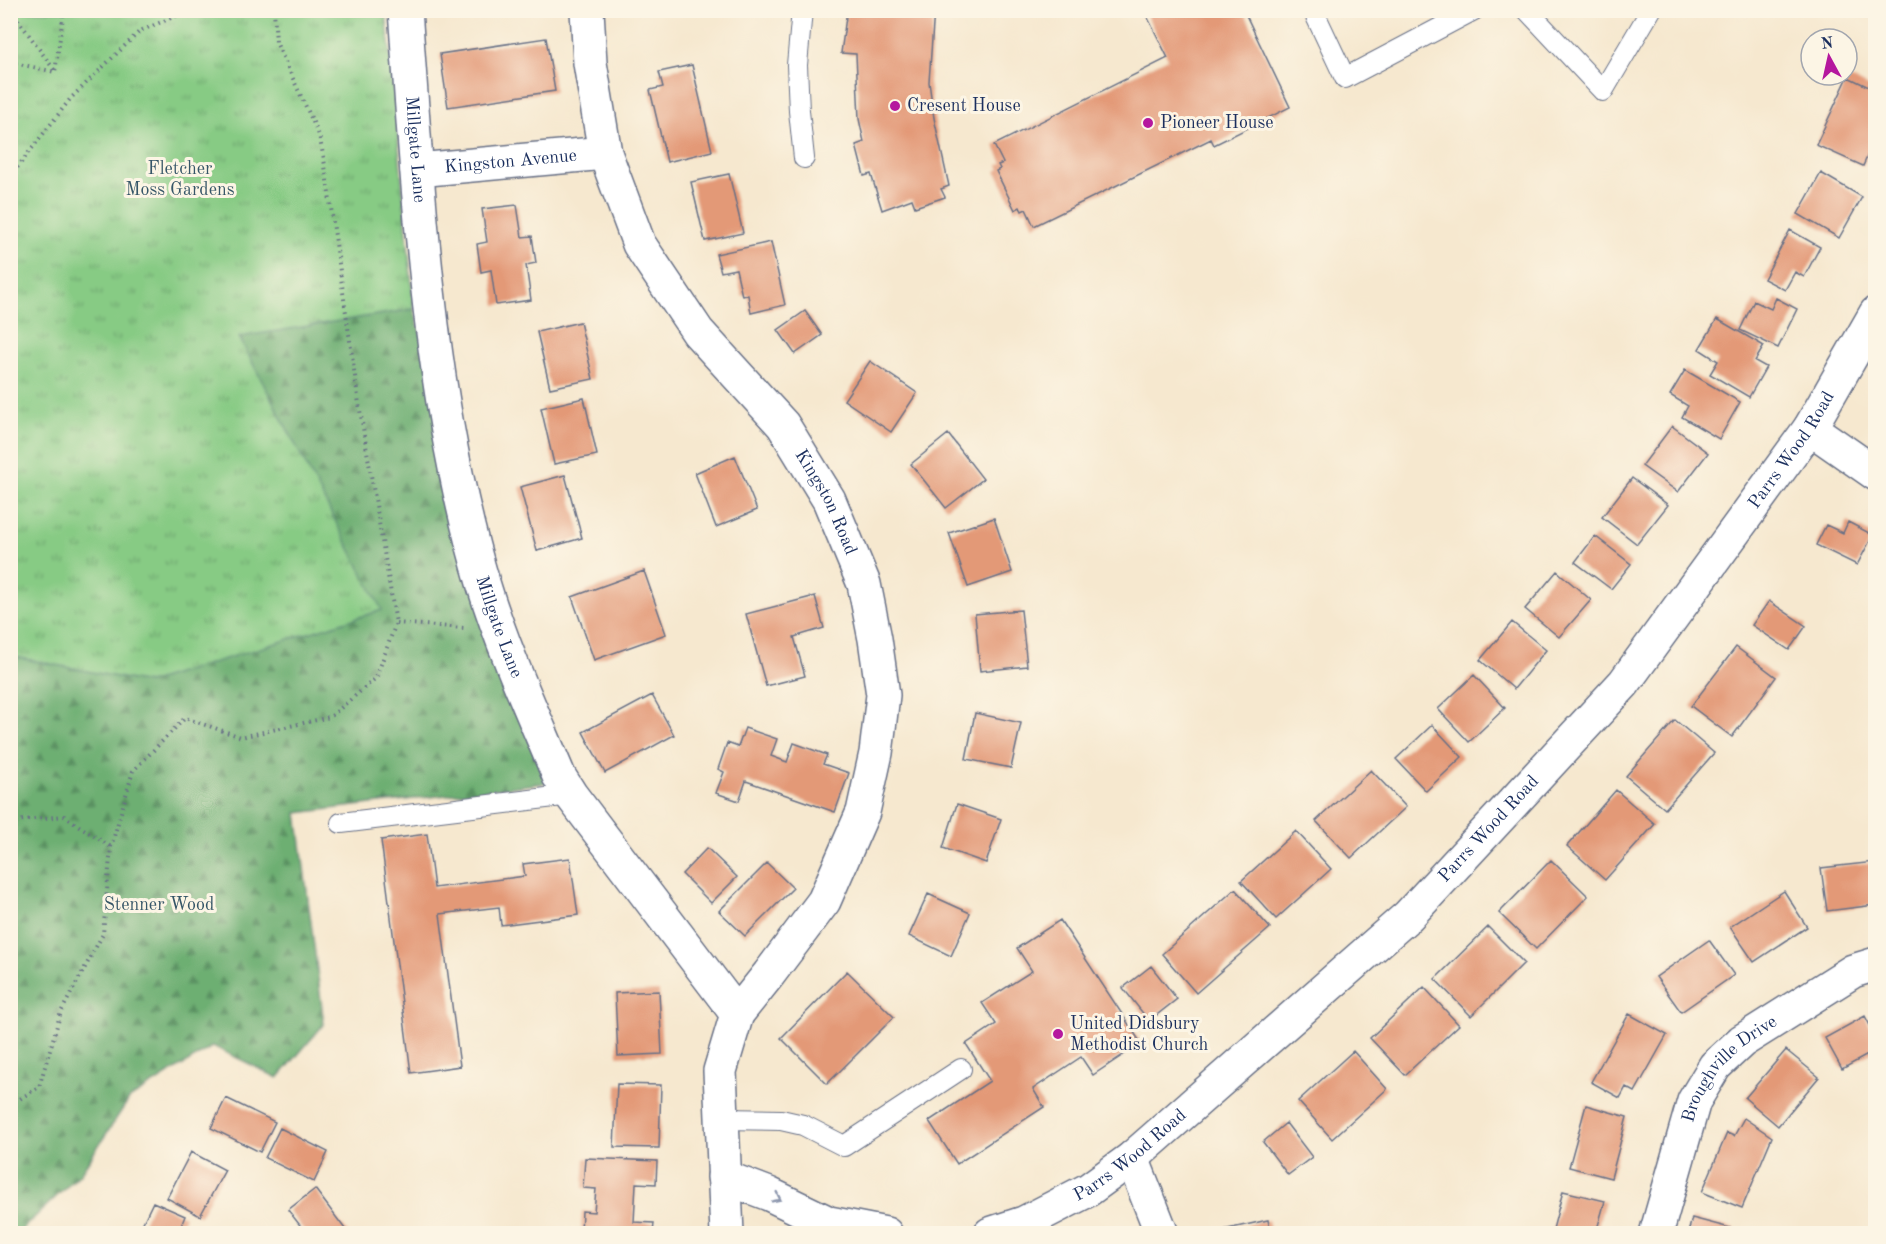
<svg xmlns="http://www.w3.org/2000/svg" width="1886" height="1244" font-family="'Old Standard TT',serif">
	<defs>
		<pattern id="forest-firs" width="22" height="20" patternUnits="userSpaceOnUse" patternTransform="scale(1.5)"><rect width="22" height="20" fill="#6daf72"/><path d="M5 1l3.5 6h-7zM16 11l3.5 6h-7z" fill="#598f61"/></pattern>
		<pattern id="park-tufts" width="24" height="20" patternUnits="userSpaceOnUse" patternTransform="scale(1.5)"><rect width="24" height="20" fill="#87cb84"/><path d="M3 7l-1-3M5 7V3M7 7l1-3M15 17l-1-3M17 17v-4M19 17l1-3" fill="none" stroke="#6ea56f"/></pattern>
	</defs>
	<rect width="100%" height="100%" fill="#fcf5e5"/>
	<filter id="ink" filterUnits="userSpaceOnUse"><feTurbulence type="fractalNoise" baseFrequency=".0167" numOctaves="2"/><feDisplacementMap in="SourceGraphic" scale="12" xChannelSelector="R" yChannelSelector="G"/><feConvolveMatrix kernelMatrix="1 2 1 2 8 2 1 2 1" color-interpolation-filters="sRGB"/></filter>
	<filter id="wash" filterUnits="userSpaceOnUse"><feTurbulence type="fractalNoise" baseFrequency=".008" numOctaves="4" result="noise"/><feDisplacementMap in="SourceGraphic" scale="24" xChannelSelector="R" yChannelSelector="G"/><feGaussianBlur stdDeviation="1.35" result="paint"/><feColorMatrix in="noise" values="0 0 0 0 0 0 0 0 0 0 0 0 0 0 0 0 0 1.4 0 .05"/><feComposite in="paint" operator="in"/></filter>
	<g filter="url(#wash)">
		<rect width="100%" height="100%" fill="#f6e8cf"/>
		<!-- forest -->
		<path fill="url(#forest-firs)" stroke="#446f68" stroke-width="1.5" d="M414 309 545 783 297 813 324 1024 278 1078 213 1046 129 1099 80 1174 17 1234 10 1233V656L148 683 381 610 239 337Z"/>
		<!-- park -->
		<path fill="url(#park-tufts)" stroke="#517d71" stroke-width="1.5" d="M10 11H386L414 309 239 337 382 610 148 683 11 656Z"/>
		<g id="blocks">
			<!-- building -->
			<path fill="#e39977" d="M847 10H934L929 82 934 118 949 186 941 189 945 197 915 207 912 199 882 210 871 174 864 176 856 145 864 142 859 119 856 54 841 53Z
				M1144 10H1250L1245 13 1290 107 1214 145 1211 139 1034 226 1026 209 1022 211 1020 207 1015 210 996 171 1000 169 998 165 1003 163 994 145 1168 58Z
				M546 38 555 91 448 107 440 54Z
				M692 65 712 151 667 162 650 90 663 87 659 72Z
				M1848 77 1875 90V139L1863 166 1816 145Z
				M1821 173 1862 197 1839 238 1798 214Z
				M729 174 743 233 705 241 691 182Z
				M517 205 522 237 532 236 536 263 526 265 531 300 496 305 491 270 481 272 477 244 487 242 482 209Z
				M1790 230 1820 247 1804 277 1795 272 1785 290 1764 279Z
				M771 242 785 305 751 313 748 295 742 296 736 269 721 272 716 254Z
				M1776 298 1797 309 1778 348 1740 330 1754 301 1771 309Z
				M805 311 822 335 795 354 778 330Z
				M1717 319 1764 346 1755 361 1766 367 1749 397 1710 374 1718 361 1699 349Z
				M580 322 593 379 550 388 537 332Z
				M870 361 917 393 891 432 844 400Z
				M1685 370 1740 402 1719 439 1682 417 1688 406 1670 395Z
				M584 398 597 455 554 464 541 408Z
				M1672 426 1708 453 1678 492 1642 466Z
				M948 434 983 479 946 508 911 464Z
				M735 456 757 510 716 527 695 473Z
				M565 475 582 538 537 551 520 487Z
				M1632 478 1668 505 1637 544 1602 517Z
				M994 518 1012 572 968 587 949 533Z
				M1848 522 1873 535 1857 565 1816 545 1826 525 1843 533Z
				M1595 536 1631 564 1611 589 1575 562Z
				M644 571 666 634 594 660 572 597Z
				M1557 571 1591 600 1559 637 1525 609Z
				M815 596 824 628 794 637 805 676 766 686 746 614Z
				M1769 601 1806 626 1789 650 1752 625Z
				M1021 610 1027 666 980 671 975 614Z
				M1512 622 1546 650 1514 689 1480 660Z
				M1736 647 1776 677 1732 737 1691 706Z
				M1474 675 1505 708 1469 742 1438 709Z
				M652 695 674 735 605 773 583 732Z
				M975 713 1021 723 1011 768 966 759Z
				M1675 720 1714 753 1665 809 1626 776Z
				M1432 725 1462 757 1426 791 1396 759Z
				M745 728 777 739 771 756 787 762 794 743 827 755 823 764 849 773 835 812 746 781 739 801 716 793 724 772 718 769 727 743 738 747Z
				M1371 770 1406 807 1351 858 1316 821Z
				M1616 790 1655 824 1605 880 1567 846Z
				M957 804 1001 819 986 863 943 848Z
				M1296 831 1331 869 1276 919 1241 881Z
				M427 834 434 888 525 876 523 864 570 858 578 915 501 925 499 907 440 914 460 1066 411 1073 381 840Z
				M707 848 737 877 711 903 682 874Z
				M1551 860 1588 896 1536 949 1499 913Z
				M1875 862V905L1827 911 1821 868Z
				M767 863 793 888 745 936 719 911Z
				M1235 889 1270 928 1196 993 1162 954Z
				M1784 891 1807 927 1754 962 1730 927Z
				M928 894 970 913 951 956 909 936Z
				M1060 920 1141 1043 1093 1075 1081 1057 1033 1089 1044 1107 957 1164 929 1121 990 1081 966 1044 996 1024 982 1003 1032 971 1017 948Z
				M1488 927 1524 963 1471 1016 1435 979Z
				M1709 940 1734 975 1681 1012 1656 977Z
				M1151 966 1177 999 1149 1021 1123 988Z
				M847 971 894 1017 827 1084 781 1038Z
				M1424 987 1459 1025 1405 1075 1370 1038Z
				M659 991 662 1054 618 1056 615 993Z
				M1629 1014 1667 1035 1635 1092 1626 1087 1620 1098 1591 1082Z
				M1865 1016 1875 1035V1051L1842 1069 1825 1038Z
				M1786 1050 1819 1077 1778 1126 1745 1098Z
				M1353 1051 1387 1089 1332 1139 1298 1101Z
				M617 1084 661 1085 659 1148 614 1147Z
				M226 1098 275 1122 260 1152 211 1128Z
				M1586 1105 1627 1117 1611 1178 1569 1167Z
				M1744 1118 1772 1137 1742 1208 1702 1192 1727 1133 1734 1136Z
				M1286 1123 1312 1157 1288 1175 1263 1142Z
				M280 1128 328 1152 314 1182 265 1158Z
				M191 1152 225 1170 200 1216 167 1198Z
				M585 1158 657 1161 656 1184 636 1183 634 1222 654 1223 653 1233H581L582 1211 594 1212 596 1189 583 1188Z
				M315 1189 348 1233H306L288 1210Z
				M1563 1191 1605 1201 1596 1233H1552Z
				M153 1202 185 1216 179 1231 184 1233H138Z
				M1692 1218 1734 1229 1733 1233H1688Z
				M1268 1220 1271 1233H1224L1223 1230Z"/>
		</g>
	</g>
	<g filter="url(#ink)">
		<use href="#blocks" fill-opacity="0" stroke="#687086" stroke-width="1.5"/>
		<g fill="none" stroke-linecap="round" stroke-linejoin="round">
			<defs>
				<path id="service" d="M802 10 797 65 799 111 804 158
					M1313 10 1345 78 1474 10
					M1527 10 1603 91 1651 10
					M341 823 571 795
					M721 1119 781 1120 803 1125 844 1146 961 1069"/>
				<g id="minor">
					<path id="s1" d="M405 10C419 202 429 401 484 586 504 651 533 714 559 776L571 795 737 1014 720 1071 727 1234"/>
					<path id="s2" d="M587 10 590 63 605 153 639 244 698 332 783 425 829 500 864 584 875 639 883 695 876 753 863 812 824 901 769 974 737 1014"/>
					<path id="s3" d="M417 170 605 153"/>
					<path d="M1810 428 1876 474"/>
					<path d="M1132 1158 1162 1234"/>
					<path d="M724 1177 769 1194 829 1223 886 1234"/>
					<path id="s4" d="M990 1234 1024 1223 1088 1190 1132 1158 1408 916 1624 683 1810 428 1876 313"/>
					<path id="s5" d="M1656 1234 1694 1101 1715 1066 1742 1041 1853 971 1876 964"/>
				</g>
			</defs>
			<!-- service casing -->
			<use href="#service" stroke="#687086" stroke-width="22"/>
			<!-- minor casing -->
			<use href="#minor" stroke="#687086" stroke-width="36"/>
			<!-- path -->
			<path stroke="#687086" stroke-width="4" stroke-dasharray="1.5 4.5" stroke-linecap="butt" d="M11 10 55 71
				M10 62 55 72 64 10
				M10 177 71 98 140 31 190 10
				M396 623 464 628
				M10 819 15 821 64 816 111 847
				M10 1105 39 1087 61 1012 103 934 111 847 133 771 185 718 241 737 330 717 376 678 396 623 359 404 324 159 319 135 276 42 274 10"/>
			<!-- service -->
			<use href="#service" stroke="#fff" stroke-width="20"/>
			<!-- minor -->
			<use href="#minor" stroke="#fff" stroke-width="33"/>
		</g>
		<!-- one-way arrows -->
		<defs><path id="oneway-chevron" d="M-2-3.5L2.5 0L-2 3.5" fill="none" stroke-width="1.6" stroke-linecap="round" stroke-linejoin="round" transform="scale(1.5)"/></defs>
		<use stroke="#8d97ae" href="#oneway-chevron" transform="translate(777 1198) rotate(26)"/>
	</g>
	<!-- markers -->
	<g fill="#b5179e" stroke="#fcf5e5" stroke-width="2">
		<circle cx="895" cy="106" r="6"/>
		<circle cx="1148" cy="123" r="6"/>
		<circle cx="1058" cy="1034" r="6"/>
	</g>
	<g text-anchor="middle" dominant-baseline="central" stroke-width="6" stroke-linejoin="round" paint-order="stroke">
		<!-- poi labels -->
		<g font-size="18" fill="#1b2f5e" stroke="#fcf5e5" text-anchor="start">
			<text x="907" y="106">Cresent House</text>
			<text x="1160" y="123">Pioneer House</text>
			<text x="1070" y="1024">United Didsbury<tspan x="1070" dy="21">Methodist Church</tspan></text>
		</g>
		<!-- street labels -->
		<g font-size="18" fill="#1b2f5e" stroke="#fcf5e5">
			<text stroke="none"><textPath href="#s1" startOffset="140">Millgate Lane</textPath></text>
			<text stroke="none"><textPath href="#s3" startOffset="94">Kingston Avenue</textPath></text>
			<text stroke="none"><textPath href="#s4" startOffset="1134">Parrs Wood Road</textPath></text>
			<text stroke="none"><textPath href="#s2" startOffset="562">Kingston Road</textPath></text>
			<text stroke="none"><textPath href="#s1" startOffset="626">Millgate Lane</textPath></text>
			<text stroke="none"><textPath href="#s4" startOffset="648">Parrs Wood Road</textPath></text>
			<text stroke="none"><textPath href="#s5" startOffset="186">Broughville Drive</textPath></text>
			<text stroke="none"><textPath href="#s4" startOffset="162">Parrs Wood Road</textPath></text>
		</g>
		<!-- park labels -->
		<g font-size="18" fill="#365668" stroke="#fcf5e5">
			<text x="180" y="169">Fletcher<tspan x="180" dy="21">Moss Gardens</tspan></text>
			<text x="159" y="905">Stenner Wood</text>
		</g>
	</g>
	<!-- margin -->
	<rect width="1886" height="1244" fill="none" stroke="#fcf5e5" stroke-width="36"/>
	<!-- north arrow -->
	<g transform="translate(1829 57) rotate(352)"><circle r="28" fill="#fcf5e5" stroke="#a2a6af" stroke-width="1.5"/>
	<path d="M0-4.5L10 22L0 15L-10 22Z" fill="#b5179e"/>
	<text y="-9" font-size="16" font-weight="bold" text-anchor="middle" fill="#1b2f5e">N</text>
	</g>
</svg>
